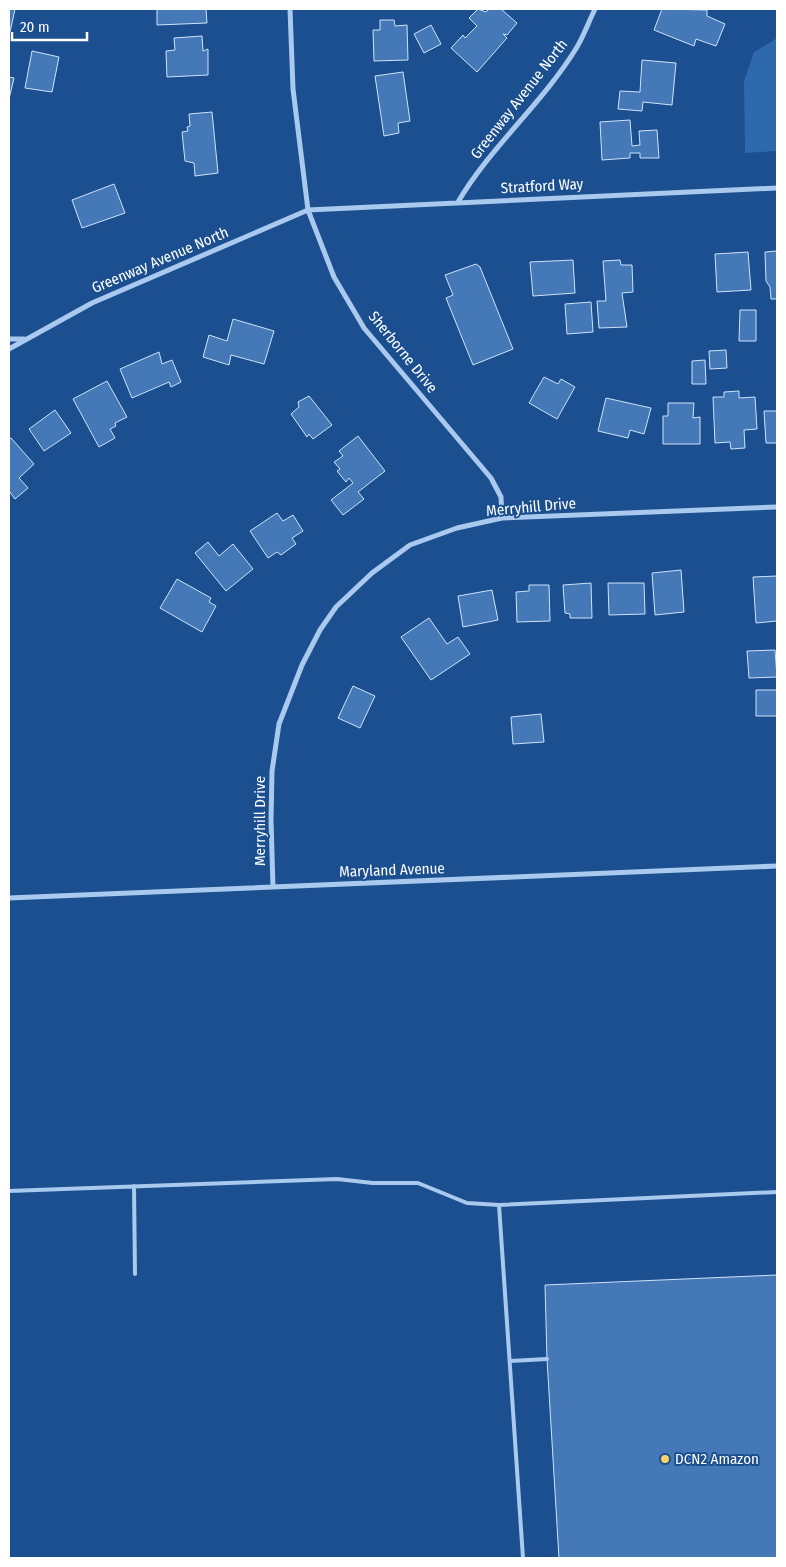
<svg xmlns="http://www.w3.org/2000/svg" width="786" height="1567" font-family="'Fira Sans Condensed',sans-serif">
	<rect width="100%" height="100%" fill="#1b4f8f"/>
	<!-- green -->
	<path fill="#2e69ad" d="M777 38V151L745 153 744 81 754 52Z"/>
	<!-- building -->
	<path fill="#4478b7" stroke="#cfe3fa" d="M9 9H15L10 32H9Z
		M157 9H206L207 23 157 25Z
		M478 9 486 12 489 9H501L517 23 507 35 503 34 507 38 477 72 451 48 463 35 465 38 477 26 469 18Z
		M662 9 707 10V16L725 24 716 46 696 39 694 46 654 30Z
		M380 20H394L395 26 407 25 408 60 374 61 373 30H380Z
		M431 25 441 44 424 53 414 34Z
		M202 36 203 51 208 49V75L167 77 166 51 175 50 174 38Z
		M32 51 59 57 52 92 25 88Z
		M642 60 676 63 672 105 643 102 642 111 618 109 620 91 640 92Z
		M403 72 410 121 398 123 399 133 384 136 375 76Z
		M9 77 14 78 9 99Z
		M212 112 218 173 195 176 194 163 185 161 182 132 188 131 187 127 190 126 189 114Z
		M630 120 632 146 640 145 639 131 657 130 659 158H640V153H630V158L602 160 600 122Z
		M114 184 125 213 82 228 72 200Z
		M777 251V299H771L770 287 766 281 765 252Z
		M748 252 751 290 717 292 715 254Z
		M573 260 575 293 533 296 530 262Z
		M620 260 621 265H632L633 292 622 293 627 327 599 328 597 301H606L603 261Z
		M476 264 480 267 513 349 473 365 446 298 453 295 445 275Z
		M591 302 593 332 567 334 565 304Z
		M740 310H756V341H739Z
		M233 319 274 331 264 364 231 355 229 365 203 357 209 335 227 341Z
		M726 350 727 368 710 369 709 351Z
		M159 352 162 364 172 360 181 382 171 387 169 382 132 398 120 369Z
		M705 360 706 384H692V361Z
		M544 377 558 384 561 379 575 387 557 419 529 403Z
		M107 381 127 417 115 423 116 426 110 429 115 438 99 447 73 399Z
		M739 391V398L755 397 757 429 744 430 745 448 731 449 730 442 715 443 713 397H724V392Z
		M309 396 332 425 313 439 309 434 307 437 291 414 299 407 298 402Z
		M606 398 651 408 644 434 630 430 628 438 598 431Z
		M668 403H694L693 418 700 417V444H663V416H668Z
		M55 410 71 433 44 451 29 429Z
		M764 411H777V449V443H766Z
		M358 436 385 471 358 492 364 499 343 515 331 500 353 483 349 478 346 482 337 471 340 469 334 462 343 456 339 451Z
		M11 438 34 464 19 478 28 488 15 499 9 491V439Z
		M277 513 283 521 293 515 303 531 292 538 296 544 281 555 277 552 268 558 250 531Z
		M208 542 219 556 233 544 253 569 226 591 195 553Z
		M681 570 684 612 655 615 652 573Z
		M777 576V621L756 623 753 577Z
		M177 579 211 598 209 602 216 606 202 632 160 608Z
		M591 583 592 618H570V614L565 613 563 585Z
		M608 583H644L645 614 609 615Z
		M529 585H549L550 621 517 622 516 592 529 591Z
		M492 590 498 620 463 627 458 596Z
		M429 618 447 644 458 637 470 654 431 680 401 637Z
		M775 650 777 677 749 678 747 651Z
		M353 686 375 696 360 728 338 718Z
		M756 690H777V716H756Z
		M541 714 544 742 513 744 511 717Z
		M777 1275V1558H559L547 1359 545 1285Z"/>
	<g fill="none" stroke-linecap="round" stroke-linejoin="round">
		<!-- service -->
		<path stroke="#a9c9ee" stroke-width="4" d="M134 1186 135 1274
			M9 1191 337 1179 373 1183H418L467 1203 499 1205 777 1192
			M499 1205 523 1558
			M510 1361 547 1359"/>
		<!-- minor -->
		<path stroke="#a9c9ee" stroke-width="5" d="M290 9 293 89 308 210 334 277 364 328 491 478 501 497 502 518
			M458 202C491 146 543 103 577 47 584 35 589 21 595 9
			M9 339H24
			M9 349 92 303 308 210 777 188
			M273 887 271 820 272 771 279 724 302 665 320 630 336 607 372 573 410 545 457 528 502 518 777 507
			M9 898 777 866"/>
	</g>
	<!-- markers -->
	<circle fill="#ffd166" stroke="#1b4f8f" stroke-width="2" cx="665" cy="1459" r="5"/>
	<g text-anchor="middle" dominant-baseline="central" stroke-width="4" stroke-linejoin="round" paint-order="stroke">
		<!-- street labels -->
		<g font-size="15" fill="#fff" stroke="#1b4f8f">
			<text transform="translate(519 99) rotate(-52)">Greenway Avenue North</text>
			<text transform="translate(542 186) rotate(-3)">Stratford Way</text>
			<text transform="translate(160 260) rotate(-23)">Greenway Avenue North</text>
			<text transform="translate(403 352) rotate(51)">Sherborne Drive</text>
			<text transform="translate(531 507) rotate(-5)">Merryhill Drive</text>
			<text transform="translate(260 821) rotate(-90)">Merryhill Drive</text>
			<text transform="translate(392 870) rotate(-2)">Maryland Avenue</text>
		</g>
		<!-- poi labels -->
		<g font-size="15" fill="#fff" stroke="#1b4f8f" text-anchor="start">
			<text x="675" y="1459">DCN2 Amazon</text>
		</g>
	</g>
	<!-- border -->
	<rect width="786" height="1567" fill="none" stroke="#ffffff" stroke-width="20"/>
	<!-- scale -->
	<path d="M12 32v8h75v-8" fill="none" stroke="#ffffff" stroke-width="2.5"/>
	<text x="20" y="32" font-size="15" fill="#ffffff" stroke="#1b4f8f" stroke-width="4" paint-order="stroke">20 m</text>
</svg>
